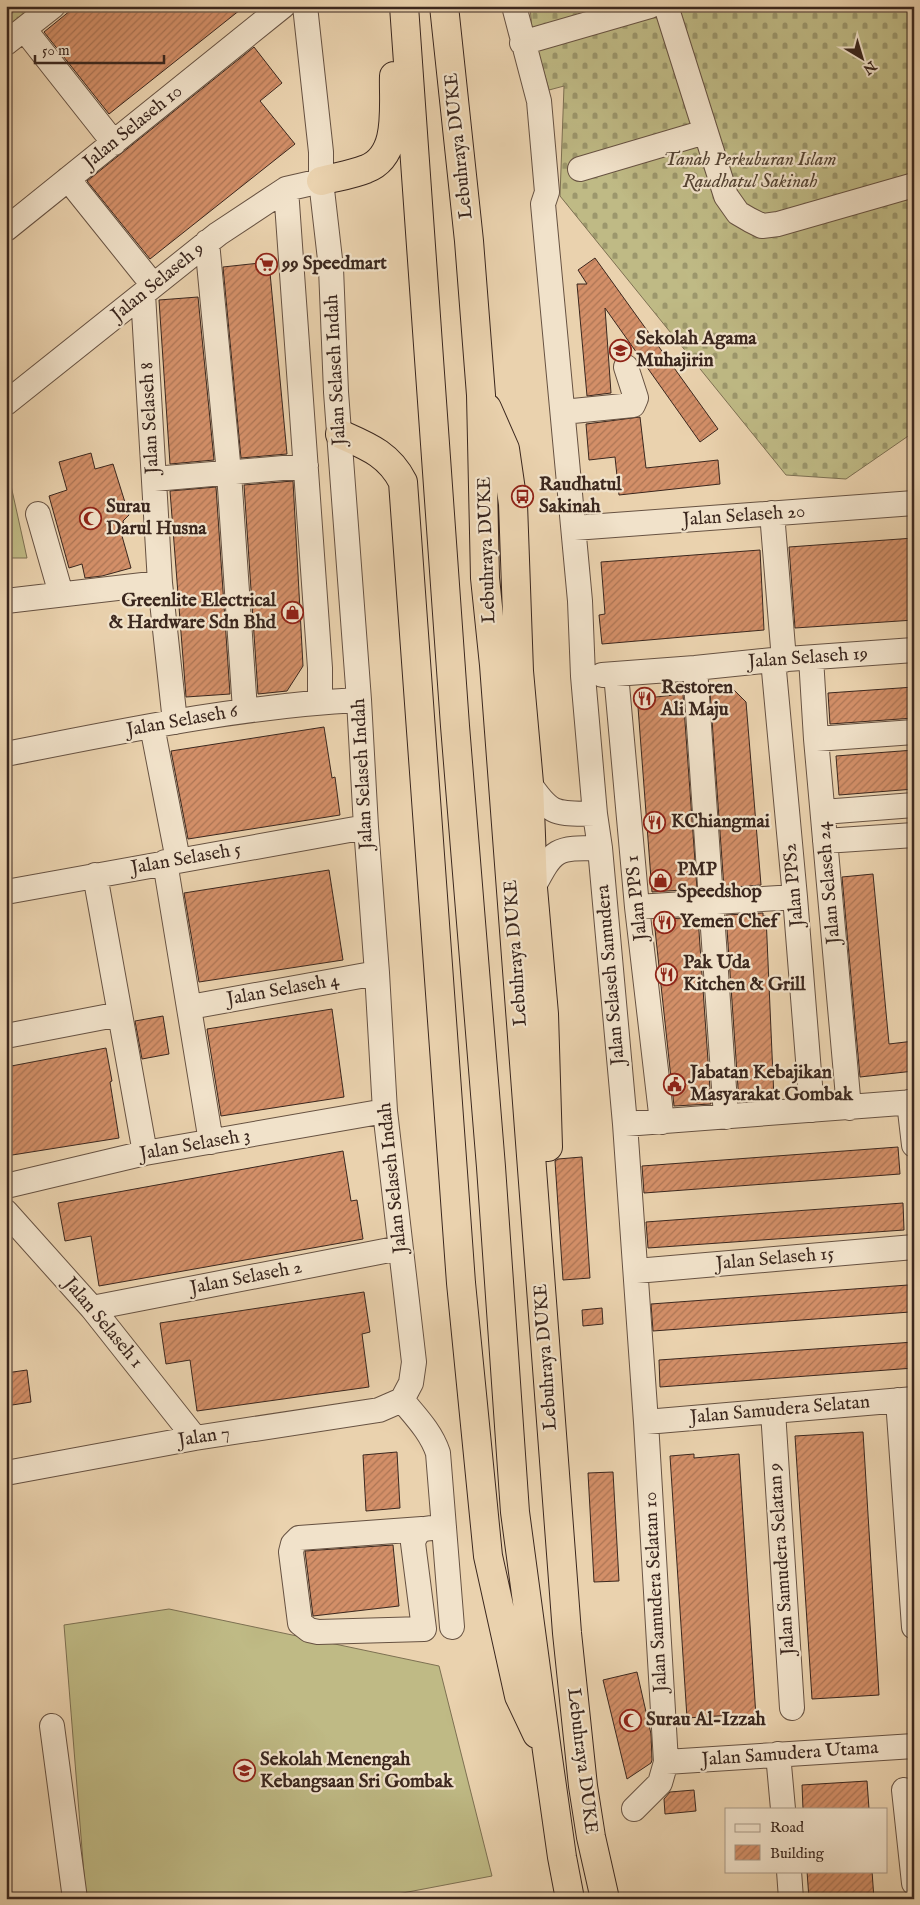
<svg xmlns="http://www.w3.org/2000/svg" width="920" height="1905" font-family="'IM FELL English',serif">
	<defs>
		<pattern id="grass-dots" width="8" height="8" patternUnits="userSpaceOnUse" patternTransform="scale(1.25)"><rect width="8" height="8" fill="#bfba85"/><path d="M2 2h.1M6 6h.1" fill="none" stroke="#9c976c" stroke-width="1.8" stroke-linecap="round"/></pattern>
		<pattern id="cemetery-stones" width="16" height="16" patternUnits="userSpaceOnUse" patternTransform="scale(1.25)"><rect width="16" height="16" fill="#bfba85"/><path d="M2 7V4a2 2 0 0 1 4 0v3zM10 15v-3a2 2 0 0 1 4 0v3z" fill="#9c976c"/></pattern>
		<pattern id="building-hatch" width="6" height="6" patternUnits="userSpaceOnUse" patternTransform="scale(1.25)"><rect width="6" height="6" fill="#d38f68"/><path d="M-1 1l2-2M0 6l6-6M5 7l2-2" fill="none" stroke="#ac7555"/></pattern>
	</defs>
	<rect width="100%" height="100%" fill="#ead2ae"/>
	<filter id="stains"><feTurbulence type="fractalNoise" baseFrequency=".004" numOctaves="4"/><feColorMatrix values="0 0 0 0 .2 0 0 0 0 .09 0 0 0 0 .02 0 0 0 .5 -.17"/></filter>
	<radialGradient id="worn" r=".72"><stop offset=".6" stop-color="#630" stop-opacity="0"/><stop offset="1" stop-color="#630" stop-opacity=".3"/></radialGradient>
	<!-- grass -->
	<path fill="url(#grass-dots)" stroke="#7d7052" d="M6 6H53L6 42Z"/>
	<!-- cemetery -->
	<path fill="url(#cemetery-stones)" stroke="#7d7052" d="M530 6H914V432L846 479 786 475 560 196 564 86 549 90 532 30Z"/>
	<!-- garden -->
	<path fill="#bfba85" stroke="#7d7052" d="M6 463 27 558H6Z
		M169 1609 439 1666 492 1876 371 1899H86L64 1625Z"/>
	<!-- building -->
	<path fill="url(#building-hatch)" stroke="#3b271e" d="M76 6H245L109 114 44 32Z
		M254 47 282 83 260 101 295 144 150 259 87 181Z
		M595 258 718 429 700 442 605 308 611 393 587 396 577 284H587L578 270Z
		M269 262 287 454 241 458 223 267Z
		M198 297 214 460 170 464 159 300Z
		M640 417 646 468 718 460 720 484 619 495 615 457 589 460 586 424Z
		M91 453 95 469 113 464 129 515 123 521 126 533 122 536 131 568 102 576 85 578 82 564 69 568 49 496 67 490 59 462Z
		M293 481 303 666 287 691 258 694 244 485Z
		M216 487 230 694 186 697 170 491Z
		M914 538V620L795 628 789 547Z
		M760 550 764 630 602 644 599 615 605 614 601 562Z
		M914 687V718L830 724 828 693Z
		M734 690 746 702 761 885 724 888 710 692Z
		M683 694 697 889 652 892 638 707 656 697Z
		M324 727 332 778 335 777 340 815 188 839 171 751Z
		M914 750V789L839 795 836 756Z
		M329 870 343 960 199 982 184 893Z
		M873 874 889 1044 914 1041V1071L860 1077 842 877Z
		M763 913V916H766L774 1099 739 1102 726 915Z
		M698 917 711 1104 674 1106 654 920Z
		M332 1009 344 1097 221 1116 207 1029Z
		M163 1016 169 1054 142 1059 135 1021Z
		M106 1048 112 1081 110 1082 119 1138 6 1156V1067Z
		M898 1147 900 1174 644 1193 642 1166Z
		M343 1151 351 1201 357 1200 363 1239 99 1286 91 1236 65 1241 58 1203Z
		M582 1157 590 1278 563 1280 555 1161 558 1159Z
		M903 1203 904 1230 648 1248 646 1222Z
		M908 1285 910 1312 653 1331 651 1304Z
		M364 1292 370 1332 362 1334 369 1387 197 1411 190 1360 166 1364 160 1323Z
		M602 1308 603 1324 583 1326 582 1310Z
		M914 1342V1368L660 1387 659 1360Z
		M27 1370 31 1402 6 1406V1373Z
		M863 1432 879 1695 812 1699 795 1436Z
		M397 1452 400 1508 366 1511 363 1455Z
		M694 1454V1458L739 1454 756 1717 732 1719V1715L687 1718 670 1456Z
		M613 1472 619 1581 594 1582 588 1473Z
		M393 1545 399 1606 313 1616 305 1551Z
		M637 1672 651 1734 652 1760 651 1763 627 1779 603 1680Z
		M867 1781 869 1809H803L802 1785Z
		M694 1790 696 1811 665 1814 664 1799 670 1792Z
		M807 1871H872L874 1899H809Z"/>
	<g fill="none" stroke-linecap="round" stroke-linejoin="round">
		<defs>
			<path id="minor" d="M305 6 321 152V181L331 268 336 392 359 700 366 827 377 973 385 1111 414 1362 411 1383 402 1400
				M514 6 539 101 547 192 543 204 580 601 583 676 595 814 600 848 625 1124 646 1422 666 1762 660 1783 634 1809
				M666 6 726 196 738 213 750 220 762 226 778 224 914 185
				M24 29 114 143
				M6 43 53 6
				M522 43 650 6
				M580 169 705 132
				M68 179 153 285
				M286 189 320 668V702
				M6 229 283 6
				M207 242 229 473 245 710
				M143 294 160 583 175 722
				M6 403 218 234 286 189 321 181
				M563 412 633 405 636 398 626 367
				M154 479 306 466
				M772 513 784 660
				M38 514 61 594
				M574 528 914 503
				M6 601 160 583
				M811 658 816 739 849 1108
				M773 660 795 897 812 1110
				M695 668 726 1117
				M616 674 637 907 662 1122
				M602 675 695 668 773 660 914 650
				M152 726 178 860
				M816 739 914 732
				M6 754C123 731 240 706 359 700
				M529 783C552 817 556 813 595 814
				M823 812 914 805
				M825 841 914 835
				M165 862 211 1142
				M95 875 145 1153
				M533 888C554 848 555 848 600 848
				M6 892 366 827
				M637 907 795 897
				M190 1007 377 973
				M6 1036 120 1014
				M909 1102 914 1145
				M625 1124 914 1102
				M6 1186 145 1153 385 1111
				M6 1212 92 1308 195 1438
				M636 1271 914 1247
				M92 1308 400 1248
				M402 1400C416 1417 431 1432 438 1453L452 1627
				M898 1400 914 1627
				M773 1411 792 1708
				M646 1422 914 1399
				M6 1473 195 1438 379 1410 402 1400
				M422 1529 299 1538 293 1544 291 1552 300 1623 309 1630 318 1632 424 1629 413 1543C418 1525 429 1529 444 1527
				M52 1726 75 1899
				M778 1754 783 1809
				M666 1762 914 1746
				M904 1790 914 1883
				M789 1871 791 1899"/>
			<path id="highway" d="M404 6 455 726 491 1167 515 1512 547 1751 562 1857 570 1899
				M444 6 469 241 481 395 485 578 494 665 567 1633 583 1786 591 1837 605 1899
				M321 181C335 177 351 175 366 169 401 156 393 106 394 76
				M487 408 505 449 513 504 519 671 529 783 533 888 544 1014 548 1147
				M340 434C367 446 389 454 403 482L461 1283 488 1556 519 1696 537 1734"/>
		</defs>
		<!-- minor casing -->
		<use href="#minor" stroke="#675242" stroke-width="26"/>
		<!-- highway casing -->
		<use href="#highway" stroke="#3b271e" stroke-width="30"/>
		<!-- minor -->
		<use href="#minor" stroke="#f1e2ca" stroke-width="24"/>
		<!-- highway -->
		<use href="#highway" stroke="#ead2ae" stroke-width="28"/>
	</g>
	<!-- icons -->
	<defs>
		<symbol id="supermarket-ring" viewBox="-11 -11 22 22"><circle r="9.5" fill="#f1e2ca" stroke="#8f2418" stroke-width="1.5"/><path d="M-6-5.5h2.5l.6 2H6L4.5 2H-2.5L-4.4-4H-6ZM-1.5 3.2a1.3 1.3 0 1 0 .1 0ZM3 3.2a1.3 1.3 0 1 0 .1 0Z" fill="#8f2418"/></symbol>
		<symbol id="school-ring" viewBox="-11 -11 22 22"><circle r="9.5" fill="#f1e2ca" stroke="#8f2418" stroke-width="1.5"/><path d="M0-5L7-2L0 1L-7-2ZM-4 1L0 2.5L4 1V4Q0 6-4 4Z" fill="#8f2418"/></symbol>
		<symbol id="bus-ring" viewBox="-11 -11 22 22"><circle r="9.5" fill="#f1e2ca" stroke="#8f2418" stroke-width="1.5"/><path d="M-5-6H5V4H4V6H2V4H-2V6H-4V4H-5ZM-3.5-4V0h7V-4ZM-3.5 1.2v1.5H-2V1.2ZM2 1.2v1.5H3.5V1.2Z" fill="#8f2418"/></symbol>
		<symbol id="mosque-ring" viewBox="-11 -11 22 22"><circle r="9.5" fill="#f1e2ca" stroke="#8f2418" stroke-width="1.5"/><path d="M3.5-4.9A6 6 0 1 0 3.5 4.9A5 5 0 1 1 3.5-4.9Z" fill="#8f2418"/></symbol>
		<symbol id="shop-ring" viewBox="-11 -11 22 22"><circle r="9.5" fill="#f1e2ca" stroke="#8f2418" stroke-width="1.5"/><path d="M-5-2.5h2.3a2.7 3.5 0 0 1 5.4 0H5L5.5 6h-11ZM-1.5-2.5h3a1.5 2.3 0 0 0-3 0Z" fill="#8f2418"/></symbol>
		<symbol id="restaurant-ring" viewBox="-11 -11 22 22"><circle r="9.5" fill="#f1e2ca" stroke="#8f2418" stroke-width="1.5"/><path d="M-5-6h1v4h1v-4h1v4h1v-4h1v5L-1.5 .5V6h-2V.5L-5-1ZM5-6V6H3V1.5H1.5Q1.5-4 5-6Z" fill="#8f2418"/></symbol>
		<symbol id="civic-ring" viewBox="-11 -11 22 22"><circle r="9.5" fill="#f1e2ca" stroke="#8f2418" stroke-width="1.5"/><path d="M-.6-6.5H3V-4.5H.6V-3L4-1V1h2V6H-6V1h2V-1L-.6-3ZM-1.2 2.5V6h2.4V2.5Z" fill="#8f2418"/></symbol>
	</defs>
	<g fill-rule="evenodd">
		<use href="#supermarket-ring" x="254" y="252" width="25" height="25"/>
		<use href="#school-ring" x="608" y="338" width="25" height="25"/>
		<use href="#bus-ring" x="510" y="484" width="25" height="25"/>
		<use href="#mosque-ring" x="78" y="506" width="25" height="25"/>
		<use href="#shop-ring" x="280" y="600" width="25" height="25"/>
		<use href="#restaurant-ring" x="632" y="686" width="25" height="25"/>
		<use href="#restaurant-ring" x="642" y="810" width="25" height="25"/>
		<use href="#shop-ring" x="648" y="868" width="25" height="25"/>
		<use href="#restaurant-ring" x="652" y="910" width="25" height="25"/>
		<use href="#restaurant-ring" x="654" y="962" width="25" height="25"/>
		<use href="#civic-ring" x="662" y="1072" width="25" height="25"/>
		<use href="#mosque-ring" x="618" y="1708" width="25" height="25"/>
		<use href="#school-ring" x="232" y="1758" width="25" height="25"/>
	</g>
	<g text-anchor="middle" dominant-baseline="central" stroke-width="4.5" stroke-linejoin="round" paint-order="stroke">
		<!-- street labels -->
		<g font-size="19" fill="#3b271e" stroke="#f1e2ca">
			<text transform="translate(133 127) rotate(-39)">Jalan Selaseh 10</text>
			<text transform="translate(459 146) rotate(-96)">Lebuhraya DUKE</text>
			<text transform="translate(158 282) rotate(-39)">Jalan Selaseh 9</text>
			<text transform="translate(336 370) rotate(-93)">Jalan Selaseh Indah</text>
			<text transform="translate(150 418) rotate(-93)">Jalan Selaseh 8</text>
			<text transform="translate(744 516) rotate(-4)">Jalan Selaseh 20</text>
			<text transform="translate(487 550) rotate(-92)">Lebuhraya DUKE</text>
			<text transform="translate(808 658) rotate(-4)">Jalan Selaseh 19</text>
			<text transform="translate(182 721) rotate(-10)">Jalan Selaseh 6</text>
			<text transform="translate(363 774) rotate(-93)">Jalan Selaseh Indah</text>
			<text transform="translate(186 859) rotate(-10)">Jalan Selaseh 5</text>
			<text transform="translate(829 883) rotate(-95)">Jalan Selaseh 24</text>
			<text transform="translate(794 885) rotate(-95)">Jalan PPS2</text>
			<text transform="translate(637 898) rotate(-96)">Jalan PPS 1</text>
			<text transform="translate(516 953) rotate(-94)">Lebuhraya DUKE</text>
			<text transform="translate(611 975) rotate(-95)">Jalan Selaseh Samudera</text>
			<text transform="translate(283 990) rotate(-10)">Jalan Selaseh 4</text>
			<text transform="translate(195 1145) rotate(-10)">Jalan Selaseh 3</text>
			<text transform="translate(393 1178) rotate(-96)">Jalan Selaseh Indah</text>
			<text transform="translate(775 1259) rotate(-5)">Jalan Selaseh 15</text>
			<text transform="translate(246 1278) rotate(-11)">Jalan Selaseh 2</text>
			<text transform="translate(103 1323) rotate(50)">Jalan Selaseh 1</text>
			<text transform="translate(546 1357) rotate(-94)">Lebuhraya DUKE</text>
			<text transform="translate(780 1410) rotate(-5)">Jalan Samudera Selatan</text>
			<text transform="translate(204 1437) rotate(-9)">Jalan 7</text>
			<text transform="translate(782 1559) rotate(-94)">Jalan Samudera Selatan 9</text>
			<text transform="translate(656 1592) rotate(-93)">Jalan Samudera Selatan 10</text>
			<text transform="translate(790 1754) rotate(-4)">Jalan Samudera Utama</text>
			<text transform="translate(582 1761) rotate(83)">Lebuhraya DUKE</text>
		</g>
		<!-- park labels -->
		<g font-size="19" font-style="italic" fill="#543" stroke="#f1e2ca">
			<text x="750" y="160">Tanah Perkuburan Islam<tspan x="750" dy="22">Raudhatul Sakinah</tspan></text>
		</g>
		<!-- poi labels -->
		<g font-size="19" font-weight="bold" fill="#3b271e" stroke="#f1e2ca" text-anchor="start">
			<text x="282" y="264">99 Speedmart</text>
			<text x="636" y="339">Sekolah Agama<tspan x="636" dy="22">Muhajirin</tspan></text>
			<text x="539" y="485">Raudhatul<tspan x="539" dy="22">Sakinah</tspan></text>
			<text x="106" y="507">Surau<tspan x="106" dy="22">Darul Husna</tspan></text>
			<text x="276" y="601" text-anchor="end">Greenlite Electrical<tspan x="276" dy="22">&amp; Hardware Sdn Bhd</tspan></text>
			<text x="661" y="688">Restoren<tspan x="661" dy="22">Ali Maju</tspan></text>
			<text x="671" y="822">KChiangmai</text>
			<text x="677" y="870">PMP<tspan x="677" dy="22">Speedshop</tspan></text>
			<text x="680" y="922">Yemen Chef</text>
			<text x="683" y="963">Pak Uda<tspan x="683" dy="22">Kitchen &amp; Grill</tspan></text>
			<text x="690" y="1073">Jabatan Kebajikan<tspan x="690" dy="22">Masyarakat Gombak</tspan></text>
			<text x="646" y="1720">Surau Al-Izzah</text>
			<text x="260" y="1760">Sekolah Menengah<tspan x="260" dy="22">Kebangsaan Sri Gombak</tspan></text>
		</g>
	</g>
	<!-- margin -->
	<rect width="920" height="1905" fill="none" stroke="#ead2ae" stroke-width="25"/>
	<rect x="8" y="8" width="905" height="1890" fill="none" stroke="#3b271e" stroke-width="2.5"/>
	<rect x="12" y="12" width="895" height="1880" fill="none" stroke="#3b271e"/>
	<!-- legend -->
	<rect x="725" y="1808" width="162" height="65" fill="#f1e2ca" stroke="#a89785"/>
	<rect x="735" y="1824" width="25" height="8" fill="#f1e2ca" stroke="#a89785"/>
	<text x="770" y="1832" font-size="15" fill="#3b271e">Road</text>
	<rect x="735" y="1845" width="25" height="15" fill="url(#building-hatch)" stroke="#a89785"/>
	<text x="770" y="1858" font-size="15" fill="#3b271e">Building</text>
	<!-- north arrow -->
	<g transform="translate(862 58) rotate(142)" stroke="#f1e2ca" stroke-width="4" paint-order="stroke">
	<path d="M0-4L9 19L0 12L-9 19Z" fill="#3b271e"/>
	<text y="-8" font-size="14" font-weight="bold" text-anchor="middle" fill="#3b271e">N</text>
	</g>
	<!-- scale -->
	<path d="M35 55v8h129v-8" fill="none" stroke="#3b271e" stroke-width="2.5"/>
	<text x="42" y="55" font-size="15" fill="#3b271e" stroke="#f1e2ca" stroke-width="4" paint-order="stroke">50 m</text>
	<rect width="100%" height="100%" filter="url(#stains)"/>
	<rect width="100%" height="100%" fill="url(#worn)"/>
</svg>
